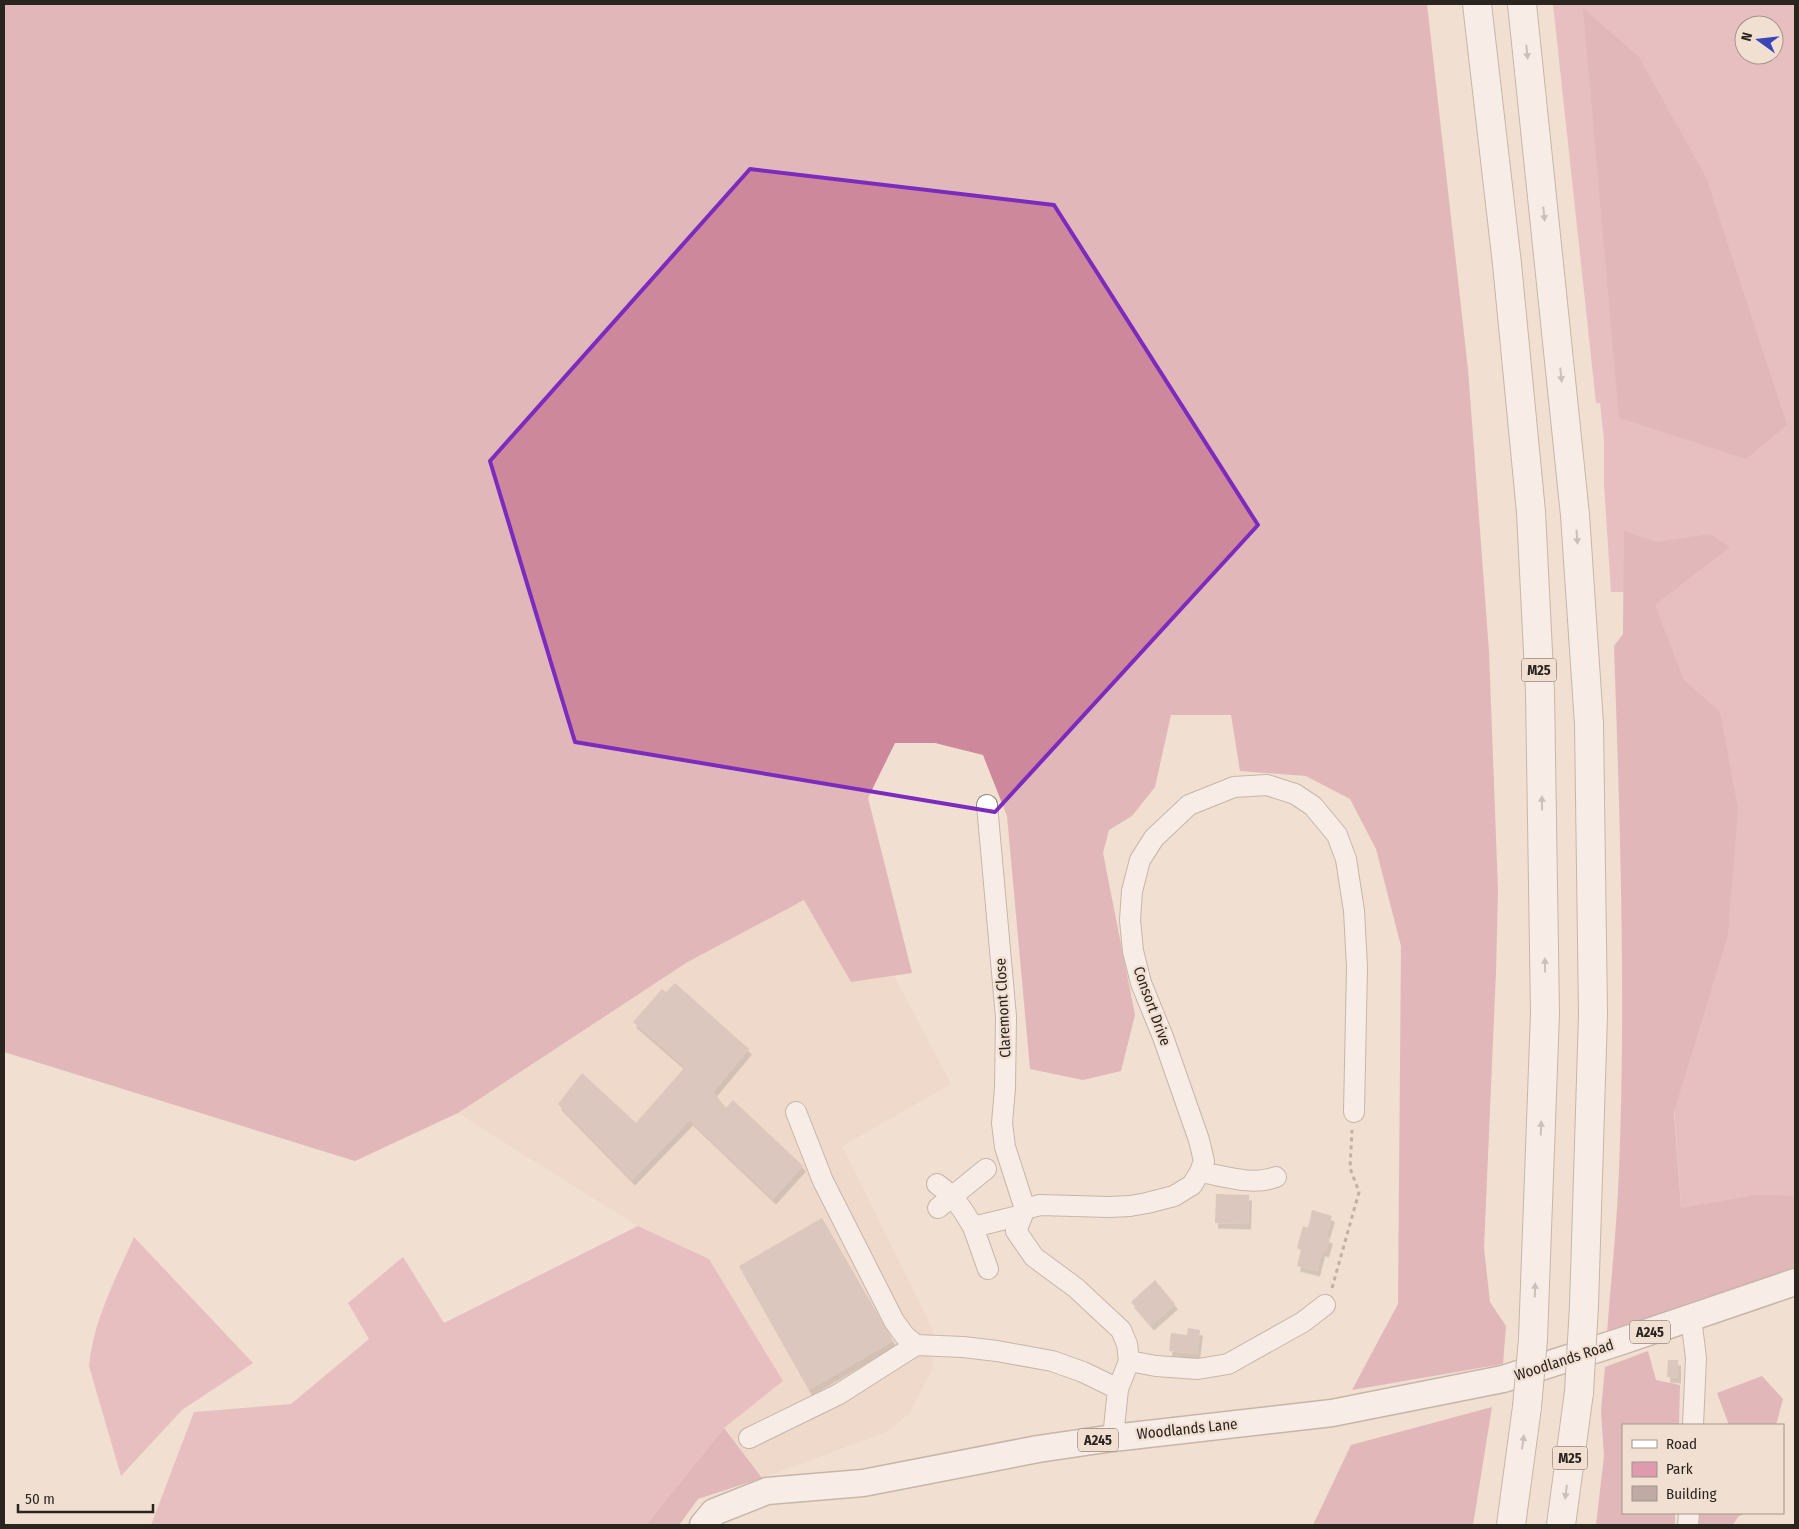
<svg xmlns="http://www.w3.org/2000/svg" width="1799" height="1529" font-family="'Fira Sans Condensed',sans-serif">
	<defs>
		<filter id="shadow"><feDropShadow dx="3" dy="5.5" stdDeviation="0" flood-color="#0004"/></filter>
	</defs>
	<rect width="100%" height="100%" fill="#f1dfd2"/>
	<!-- built -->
	<path fill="#ebd3c2" d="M805 900 851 982 894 976 951 1084 842 1146 933 1330V1368L909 1414 886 1432 762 1478 724 1428 782 1381 709 1259 638 1226 458 1113 686 963Z"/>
	<!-- green -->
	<path fill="#de9aae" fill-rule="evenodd" d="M1553 4H1795V1268L1688 1307 1658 879 1623 634 1624 592H1611L1604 484V440L1600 403H1596ZM1744 25H1774V55H1744Z
		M638 1226 709 1259 783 1381 724 1428 646 1525H151L194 1412 291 1404 369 1339 348 1303 403 1257 444 1323Z
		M134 1237 253 1363 182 1410 121 1476 89 1366C93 1321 116 1278 134 1237Z"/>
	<!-- forest -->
	<path fill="#ce889c" d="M4 4H1427L1468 369 1489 651 1498 891 1496 971 1484 1248 1490 1302 1506 1326 1503 1364 1352 1390 1398 1304 1401 946 1376 849 1350 799 1306 776 1240 771 1231 715H1171L1155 787 1132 816 1109 830 1103 853 1135 1015 1121 1071 1083 1080 1030 1069 1007 816 983 755 935 743H895L868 798 912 973 851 982 804 900 686 963 458 1113 355 1161 4 1052Z
		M1583 8 1639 57 1706 177 1787 425 1746 459 1619 418Z
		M1624 531 1656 542 1710 534 1730 547 1655 605 1684 680 1720 712 1738 809 1728 935 1674 1112 1681 1208 1756 1195 1795 1196V1268L1688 1307 1607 1333C1611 1279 1617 1225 1619 1171 1626 996 1620 821 1614 646L1623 634Z
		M1648 1351 1656 1380 1680 1385 1679 1425H1623V1513H1675V1525H1596L1604 1456 1601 1411 1605 1367Z
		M1762 1376 1783 1399 1776 1425H1729L1717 1393Z
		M1492 1407 1473 1525H1313L1351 1445Z
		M724 1428 762 1478 698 1499 679 1525H646Z
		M1696 1513H1745L1738 1517 1733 1525H1695Z"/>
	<!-- building -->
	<path fill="#c0aaa6" filter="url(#shadow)" d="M675 983 749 1049 713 1092 726 1108 733 1100 803 1166 773 1199 690 1120 632 1180 558 1104 582 1073 636 1123 685 1067 633 1022 662 989 666 992Z
		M1216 1194 1249 1195 1248 1224 1215 1223Z
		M1312 1210 1332 1216 1326 1237 1330 1238 1326 1252 1322 1251 1317 1271 1297 1266 1301 1250 1297 1248 1303 1226 1308 1228Z
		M822 1218 893 1341 809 1390 739 1266Z
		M1155 1280 1175 1304 1151 1325 1131 1302Z
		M1188 1328 1200 1330 1197 1354 1169 1351 1171 1333 1187 1335Z
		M1668 1360H1678V1378L1667 1377Z"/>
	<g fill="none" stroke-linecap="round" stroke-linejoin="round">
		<defs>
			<path id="minor" d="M987 805 1006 1017 1005 1088 1002 1123 1005 1147 1025 1209
				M796 1112 823 1181 894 1321 905 1336 916 1345 963 1347 997 1351 1052 1361 1083 1372 1118 1389
				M1200 1172C1224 1176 1252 1186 1276 1177
				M937 1184C955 1197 962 1208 973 1227
				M938 1208 986 1169
				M988 1269 973 1227 1022 1215
				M1691 1318 1696 1358 1693 1425
				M1129 1361 1156 1366 1198 1369 1228 1364 1303 1322 1325 1305
				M749 1438 839 1394 916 1345
				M1113 1438 1118 1389 1129 1361 1127 1344 1121 1330 1076 1288 1034 1257 1016 1231 1025 1209 1040 1205 1109 1207 1130 1206 1147 1203 1174 1196 1192 1185 1200 1172 1204 1161 1199 1140 1163 1037 1141 983 1133 951 1130 920 1132 891 1140 860 1154 838 1189 805 1234 787 1267 785 1295 794 1313 806 1337 835 1346 859 1354 911 1357 967 1354 1112
				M1688 1525 1689 1513"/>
			<path id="major" d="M703 1525 714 1512 767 1491 863 1483 1038 1449 1113 1438 1332 1413 1503 1379 1619 1342 1795 1282"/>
			<path id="highway" d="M1477 4 1507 264 1531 512 1540 692 1545 1013 1533 1339
				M1522 4 1575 515 1589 724 1593 1014 1584 1306
				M1511 1525 1527 1407
				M1561 1525 1579 1392"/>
		</defs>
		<!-- minor casing -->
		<use href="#minor" stroke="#948478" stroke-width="22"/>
		<!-- major casing -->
		<use href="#major" stroke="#948478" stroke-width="29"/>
		<!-- highway casing -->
		<use href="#highway" stroke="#948478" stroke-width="30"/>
		<!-- path -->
		<path stroke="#867b72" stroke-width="3" stroke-dasharray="4 4" stroke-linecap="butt" d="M1332 1288 1359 1192 1350 1168 1352 1130"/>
		<!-- minor -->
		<use href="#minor" stroke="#fff" stroke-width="20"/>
		<!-- major -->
		<use href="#major" stroke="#fff" stroke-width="26"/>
		<!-- highway -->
		<use href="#highway" stroke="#fff" stroke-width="28"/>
		<defs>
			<path id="highway-bridge" d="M1579 1392 1584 1306
				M1527 1407 1533 1339"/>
		</defs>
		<!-- highway-bridge casing -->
		<use href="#highway-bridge" stroke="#948478" stroke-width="30" stroke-linecap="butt"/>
		<!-- highway-bridge -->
		<use href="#highway-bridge" stroke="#fff" stroke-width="28"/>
	</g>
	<!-- one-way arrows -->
	<defs><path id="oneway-solid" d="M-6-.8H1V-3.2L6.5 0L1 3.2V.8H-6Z" transform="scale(1.25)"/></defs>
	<g fill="#a09d9b">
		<use href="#oneway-solid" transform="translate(1527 52) rotate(84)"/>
		<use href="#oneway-solid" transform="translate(1544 214) rotate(84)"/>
		<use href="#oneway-solid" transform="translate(1561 375) rotate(84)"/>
		<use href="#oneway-solid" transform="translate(1577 537) rotate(86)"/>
		<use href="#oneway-solid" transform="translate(1542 803) rotate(-91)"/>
		<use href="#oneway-solid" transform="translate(1545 965) rotate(-91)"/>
		<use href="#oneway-solid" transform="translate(1541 1128) rotate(-88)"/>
		<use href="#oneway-solid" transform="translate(1535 1290) rotate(-88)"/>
		<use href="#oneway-solid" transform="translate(1523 1442) rotate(-82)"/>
		<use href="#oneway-solid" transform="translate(1566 1492) rotate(97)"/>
	</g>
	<!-- marked area -->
	<path d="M0 0H1799V1529H0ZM750 169 1054 205 1258 525 995 812 575 742 490 461Z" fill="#f1dfd2" fill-opacity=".55" fill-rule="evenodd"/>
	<path fill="none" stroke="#7b2cbf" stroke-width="4" stroke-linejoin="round" d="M750 169 1054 205 1258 525 995 812 575 742 490 461Z"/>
	<g text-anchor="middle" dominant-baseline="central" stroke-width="4.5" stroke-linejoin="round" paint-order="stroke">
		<!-- shield labels -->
		<g fill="#f1dfd2" stroke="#665d55" stroke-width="1">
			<rect x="1521.5" y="658.5" width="35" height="23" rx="4"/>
			<rect x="1630" y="1320.5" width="40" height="23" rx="4"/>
			<rect x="1078" y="1428.5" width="40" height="23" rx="4"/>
			<rect x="1552.5" y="1446.5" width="35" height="23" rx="4"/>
		</g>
		<g font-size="14" font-weight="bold" fill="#2b2520">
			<text x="1539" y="670">M25</text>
			<text x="1650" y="1332">A245</text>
			<text x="1098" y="1440">A245</text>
			<text x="1570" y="1458">M25</text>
		</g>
		<!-- street labels -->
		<g font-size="15" fill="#2b2520" stroke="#f1dfd2">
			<text transform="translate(1152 1006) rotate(70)">Consort Drive</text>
			<text transform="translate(1003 1008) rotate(-93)">Claremont Close</text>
			<text transform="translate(1564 1360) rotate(-18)">Woodlands Road</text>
			<text transform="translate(1187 1429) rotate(-6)">Woodlands Lane</text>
		</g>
	</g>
	<!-- border -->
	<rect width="1799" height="1529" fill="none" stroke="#2b2520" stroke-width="10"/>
	<!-- legend -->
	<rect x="1622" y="1424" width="162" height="90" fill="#f1dfd2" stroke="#a2958b"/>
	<rect x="1632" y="1440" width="25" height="8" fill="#ffffff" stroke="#a2958b"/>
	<text x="1666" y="1449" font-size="15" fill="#2b2520">Road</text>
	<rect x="1632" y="1462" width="25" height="15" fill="#de9aae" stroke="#a2958b"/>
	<text x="1666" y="1474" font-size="15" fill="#2b2520">Park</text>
	<rect x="1632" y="1486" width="25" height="15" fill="#c0aaa6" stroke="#a2958b"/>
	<text x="1666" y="1499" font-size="15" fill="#2b2520">Building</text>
	<!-- north arrow -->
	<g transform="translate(1759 40) rotate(285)"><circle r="24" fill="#f1dfd2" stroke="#a2958b"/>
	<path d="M0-4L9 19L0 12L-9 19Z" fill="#3a45b8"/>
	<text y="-8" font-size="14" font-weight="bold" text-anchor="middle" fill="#2b2520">N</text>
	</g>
	<!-- scale -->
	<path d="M18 1504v8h135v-8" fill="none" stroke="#2b2520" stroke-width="2.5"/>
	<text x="25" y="1504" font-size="15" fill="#2b2520" stroke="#f1dfd2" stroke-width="4" paint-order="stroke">50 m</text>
</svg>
